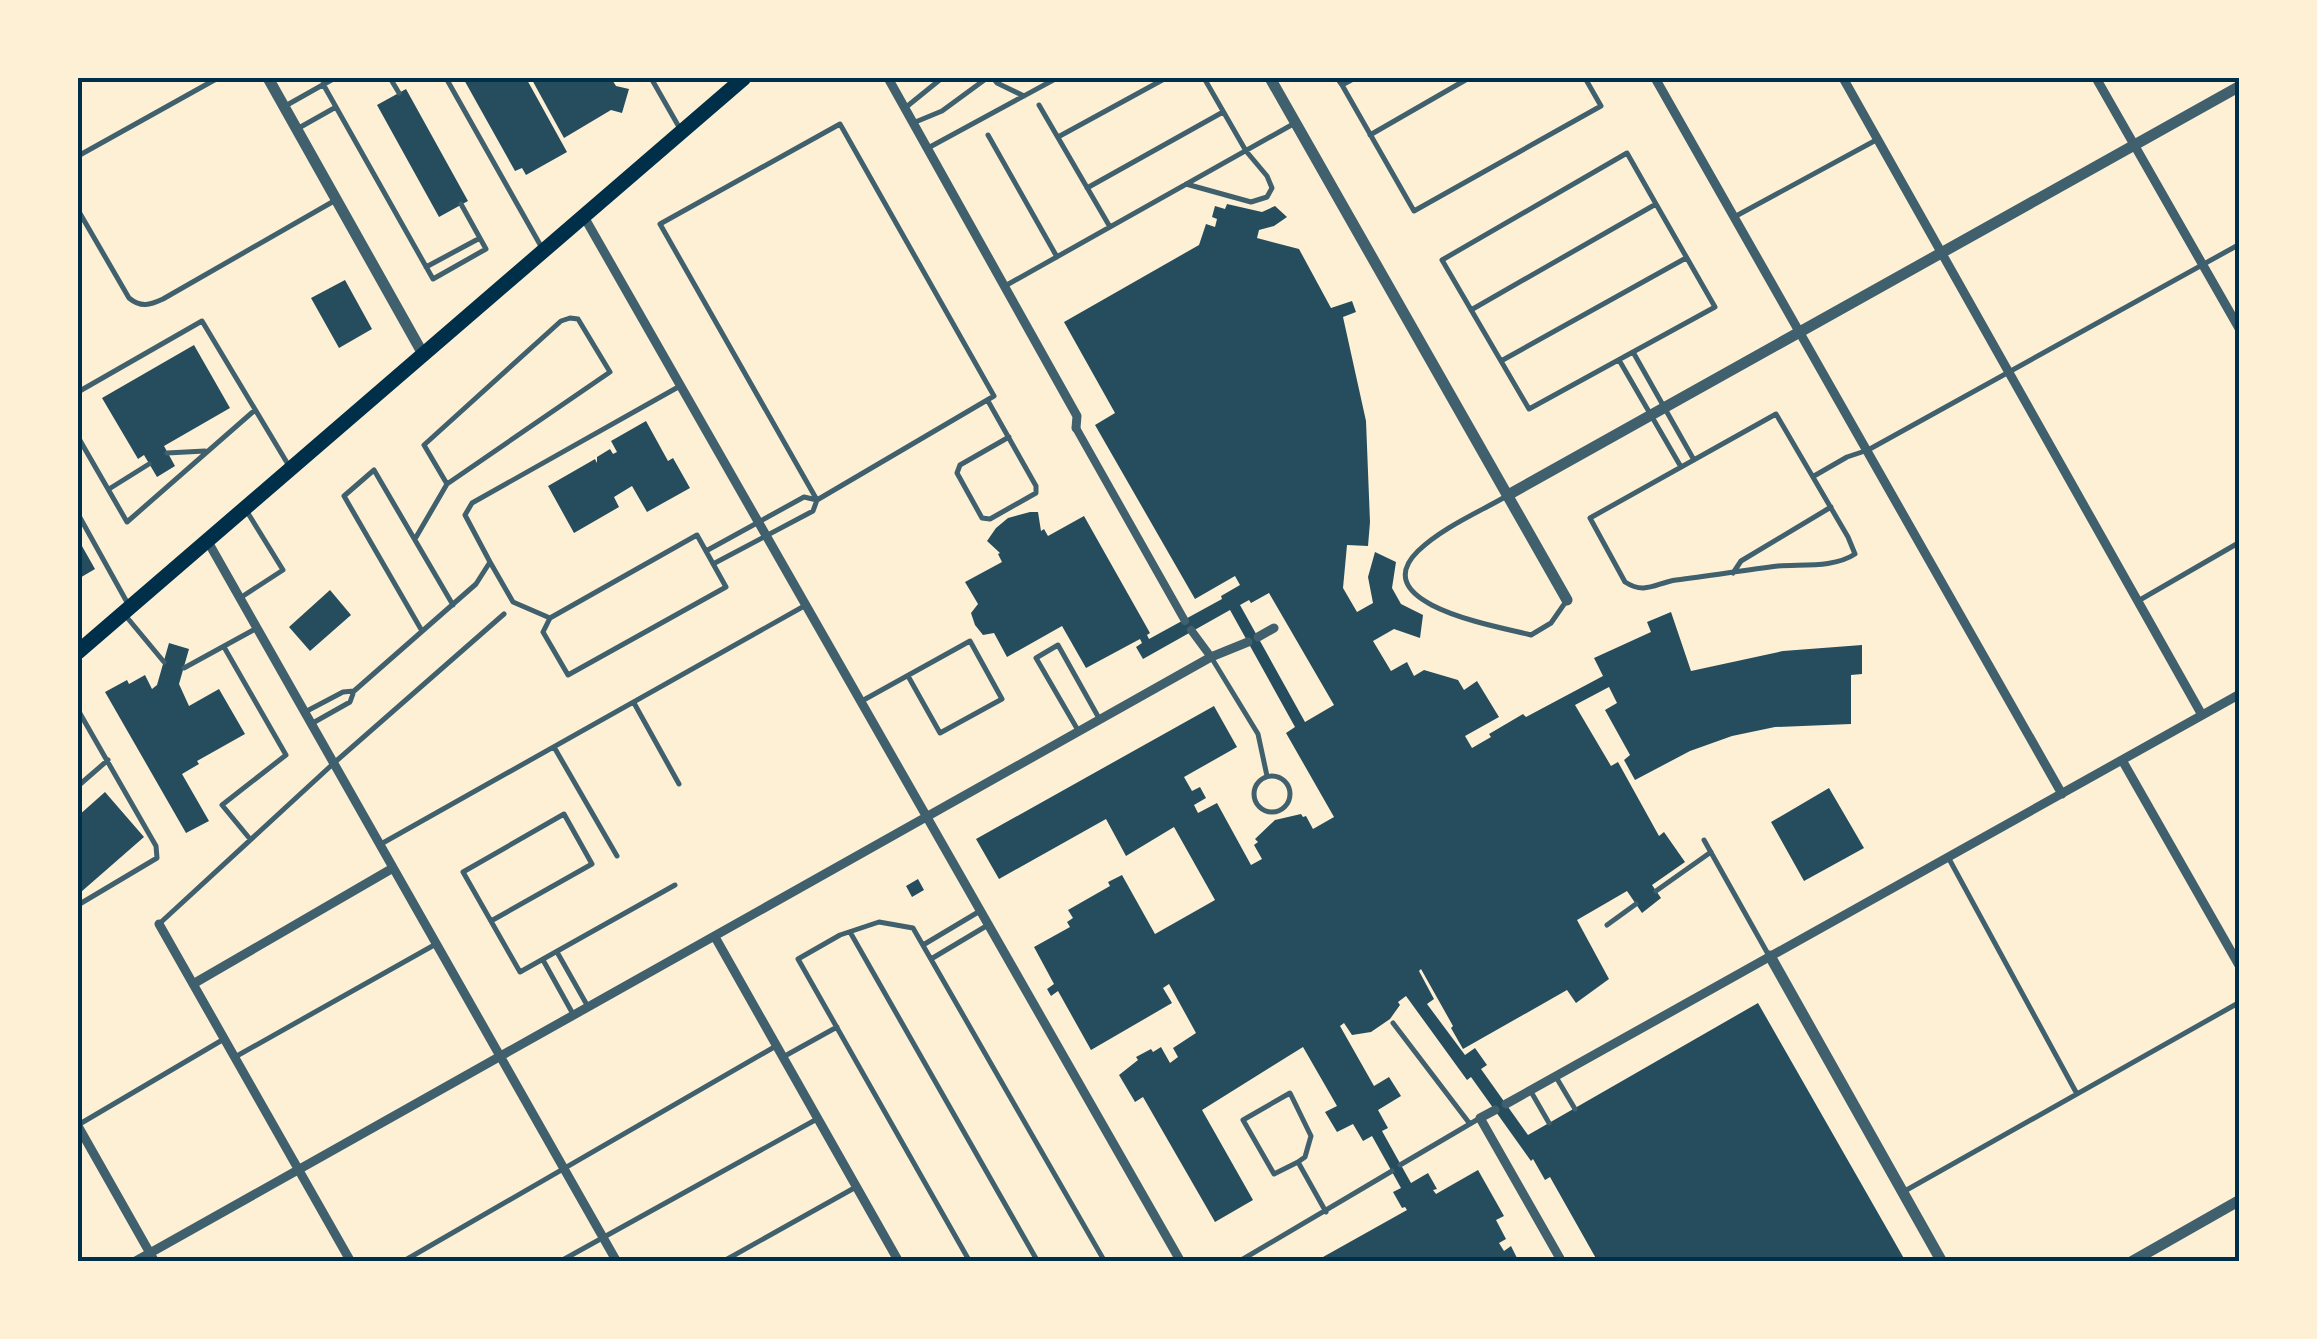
<svg xmlns="http://www.w3.org/2000/svg" width="2317" height="1339" font-family="'Noto Serif',serif">
	<rect width="100%" height="100%" fill="#fdf0d5"/>
	<!-- building -->
	<path fill="#264d5e" fill-rule="evenodd" d="M463 78H526L567 152 526 175 522 168 515 171Z
		M531 78H611L616 86 629 89 622 113 611 110 564 138Z
		M406 89 468 201 439 217 377 105Z
		M1227 204 1262 212 1275 206 1287 217 1274 226 1259 230 1257 238 1299 249 1331 308 1352 301 1356 312 1343 317 1366 421 1370 522 1368 546 1347 545 1343 588 1357 612 1373 603 1368 577 1375 552 1396 562 1392 588 1401 604 1423 615 1420 638 1394 629 1373 641 1391 671 1407 662 1414 676 1424 670 1458 680 1464 690 1477 681 1499 717 1465 736 1472 748 1491 737 1489 734 1523 714 1526 717 1603 676 1594 658 1651 632 1647 622 1671 612 1691 671 1783 651 1862 645V674L1851 675V724L1775 727 1732 736 1690 751 1635 780 1624 760 1630 755 1605 710 1617 703 1609 687 1575 705 1611 766 1618 762 1659 836 1664 832 1685 862 1652 885 1661 898 1642 913 1627 891 1577 920 1609 979 1576 1003 1567 990 1463 1049 1451 1028 1453 1026 1421 969 1419 971 1434 999 1427 1004 1465 1055 1475 1048 1487 1065 1481 1069 1528 1135 1758 1003 1906 1262H1598L1550 1177 1545 1180 1533 1159 1531 1161 1471 1077 1467 1080 1406 996 1398 1002 1400 1005 1390 1019 1371 1032 1352 1035 1344 1023 1340 1026 1374 1086 1389 1077 1401 1096 1378 1110 1388 1128 1382 1131 1411 1183 1428 1173 1437 1189 1433 1190 1436 1194 1478 1170 1504 1216 1496 1220 1506 1239 1499 1243 1504 1251 1511 1246 1519 1262H1326L1323 1257 1407 1210 1405 1207 1402 1208 1393 1192 1401 1188 1372 1136 1363 1141 1353 1124 1337 1132 1325 1112 1337 1106 1303 1047 1202 1110 1253 1200 1215 1222 1143 1097 1135 1102 1119 1075 1138 1060 1136 1057 1151 1049 1153 1052 1161 1047 1170 1063 1178 1057 1173 1048 1196 1033 1169 984 1163 988 1172 1003 1091 1050 1058 991 1051 996 1047 989 1054 984 1034 947 1070 927 1067 922 1073 918 1068 910 1110 886 1108 882 1122 875 1155 934 1215 900 1174 827 1126 856 1106 819 999 879 976 839 1214 706 1237 747 1184 777 1192 791 1200 787 1206 798 1194 805 1198 813 1217 803 1251 865 1262 859 1254 845 1258 842 1255 839 1275 820 1301 814 1303 817 1306 816 1313 829 1334 817 1286 733 1295 727 1230 610 1143 659 1136 647 1142 643 1140 639 1086 668 1062 626 1007 657 994 633 983 635 975 625 971 613 978 604 965 582 1002 562 998 554 1000 553 987 541 996 528 1008 518 1030 512H1038L1041 531 1044 529 1048 536 1084 516 1150 633 1147 635 1149 639 1222 599 1221 596 1240 585 1235 576 1195 599 1095 425 1115 413 1064 322 1199 245 1206 224 1215 227 1217 219 1212 217 1215 206 1225 209ZM1269 593 1334 705 1305 722 1240 605 1249 600 1251 603Z
		M345 280 372 329 339 348 311 298Z
		M194 345 230 408 164 446 175 466 157 477 144 455 138 459 102 398Z
		M646 421 668 461 673 458 690 488 647 512 632 486 614 497 619 507 574 533 548 486 595 459 597 463V457L610 449 613 454 617 452 611 441Z
		M78 539 95 569 78 579Z
		M330 590 351 615 310 651 289 627Z
		M169 643 189 649 179 684 189 706 219 689 245 734 197 761 199 764 182 774 209 821 186 833 105 692 127 680 129 684 145 675 152 689 157 685Z
		M1829 788 1864 848 1804 881 1771 822Z
		M105 792 144 837 81 892 78 888V816Z
		M918 879 924 890 912 897 906 886Z"/>
	<g fill="none" stroke-linecap="round" stroke-linejoin="round">
		<!-- service -->
		<path stroke="#3f606c" stroke-width="5" d="M390 78 399 93
			M446 78 542 248
			M651 78 679 127
			M993 78 997 83 1024 96
			M1337 78 1342 85 1355 78
			M323 84 433 279 486 249 461 204
			M1342 85 1414 211 1601 106 1585 78
			M287 105 335 78
			M1039 105 1110 227
			M905 108 942 78
			M913 123 942 111 987 78
			M297 129 336 107
			M988 135 1057 257
			M1370 135 1469 78
			M1058 137 1166 78
			M928 148 1057 78
			M78 156 218 78
			M1186 184 1251 202 1267 197 1272 188 1267 176 1246 151 1204 78
			M1087 188 1223 112
			M78 210 129 298C141 308 150 305 163 299L334 201
			M1736 216 1878 139
			M426 267 480 238
			M1005 286 1295 123
			M1471 310 1656 204 1715 307 1529 409 1442 260 1627 153 1656 204
			M1633 352 1694 460
			M1619 360 1681 467
			M1501 361 1686 258
			M78 392 202 321 289 466
			M988 401 1036 486V493L990 519 982 518 957 473 960 465 1009 437
			M1776 414 1848 537 1855 554C1834 568 1802 564 1778 566 1744 570 1710 576 1676 580 1656 583 1645 595 1625 582L1590 518Z
			M78 437 127 522 255 410
			M167 453 205 451
			M1814 476 1847 457 1868 450 2240 244
			M109 489 149 464
			M1505 497C1477 513 1442 528 1418 551 1363 605 1502 627 1531 635L1551 623 1567 600
			M78 514 128 604
			M697 535 726 587 568 675 543 632 550 618Z
			M415 539 447 484 610 372 578 319 570 318 561 321 424 445 447 484
			M706 551 804 497 817 500
			M490 562 513 602 550 618
			M713 564 813 511 817 500 994 396 840 124 660 224 817 500
			M1733 573 1741 561 1831 507
			M240 598 283 570 246 510
			M2138 601 2240 542
			M125 615 164 662
			M422 631 344 496 374 470 453 605
			M224 647 286 755 222 805 250 839
			M1211 657 1258 734 1267 776
			M184 668 257 628
			M860 702 970 641 1002 699 940 733 908 676
			M634 703 679 784
			M78 710 156 846 157 858 78 905
			M305 712 343 692 354 691
			M311 724 350 702 354 691 476 584 490 562 465 515 472 503 680 386
			M1079 732 1036 658 1058 645 1100 720
			M554 747 617 856
			M1254 794a18 18 0 1 1 36 0a18 18 0 1 1-36 0Z
			M78 786 108 760
			M1704 840 1768 954
			M381 844 806 605
			M1948 857 2077 1094
			M1656 891 1711 852
			M491 921 592 864 564 814 463 872 520 972 675 885
			M159 924 334 763 504 614
			M1607 925 1636 904
			M850 932 1038 1262
			M923 945 980 911
			M557 952 587 1005
			M931 959 988 925
			M543 960 573 1014
			M1393 1023 1470 1124
			M235 1057 436 944
			M783 1057 837 1027
			M1556 1077 1575 1109
			M1530 1090 1549 1123
			M78 1125 224 1039
			M1298 1162 1305 1157 1311 1136 1290 1093 1243 1120 1274 1174 1298 1162 1326 1212
			M1400 1165 1480 1118
			M1903 1192 2240 1002
			M402 1262 776 1046
			M559 1262 817 1119
			M722 1262 856 1187
			M970 1262 798 959 840 935 879 922 913 928 1105 1262
			M1238 1262 1392 1171"/>
		<!-- pedestrian -->
		<path stroke="#3f606c" stroke-width="8" d="M1076 428 1185 621
			M1191 630 1211 657"/>
		<!-- minor -->
		<path stroke="#3f606c" stroke-width="9" d="M888 78 1077 416 1076 428
			M1655 78 2062 794
			M1843 78 2202 715
			M2096 78 2240 330
			M583 215 1181 1262
			M207 540 617 1262
			M1258 637 1274 628
			M2122 760 2240 967
			M159 924 351 1262
			M715 937 899 1262
			M193 984 393 868
			M1506 1104 2240 694
			M1495 1110 1480 1118 1562 1262
			M78 1126 155 1262
			M134 1262 1211 657 1248 642"/>
		<!-- tertiary -->
		<path stroke="#3f606c" stroke-width="11" d="M268 78 423 354
			M1270 78 1567 600
			M1508 495 2240 86
			M1770 956 1942 1262
			M2131 1262 2240 1200"/>
		<!-- primary -->
		<path stroke="#003049" stroke-width="15" d="M78 652 744 78"/>
	</g>
	<!-- border -->
	<rect width="2317" height="1339" fill="none" stroke="#fdf0d5" stroke-width="160"/>
	<rect x="80" y="80" width="2157" height="1179" fill="none" stroke="#003049" stroke-width="4"/>
</svg>
